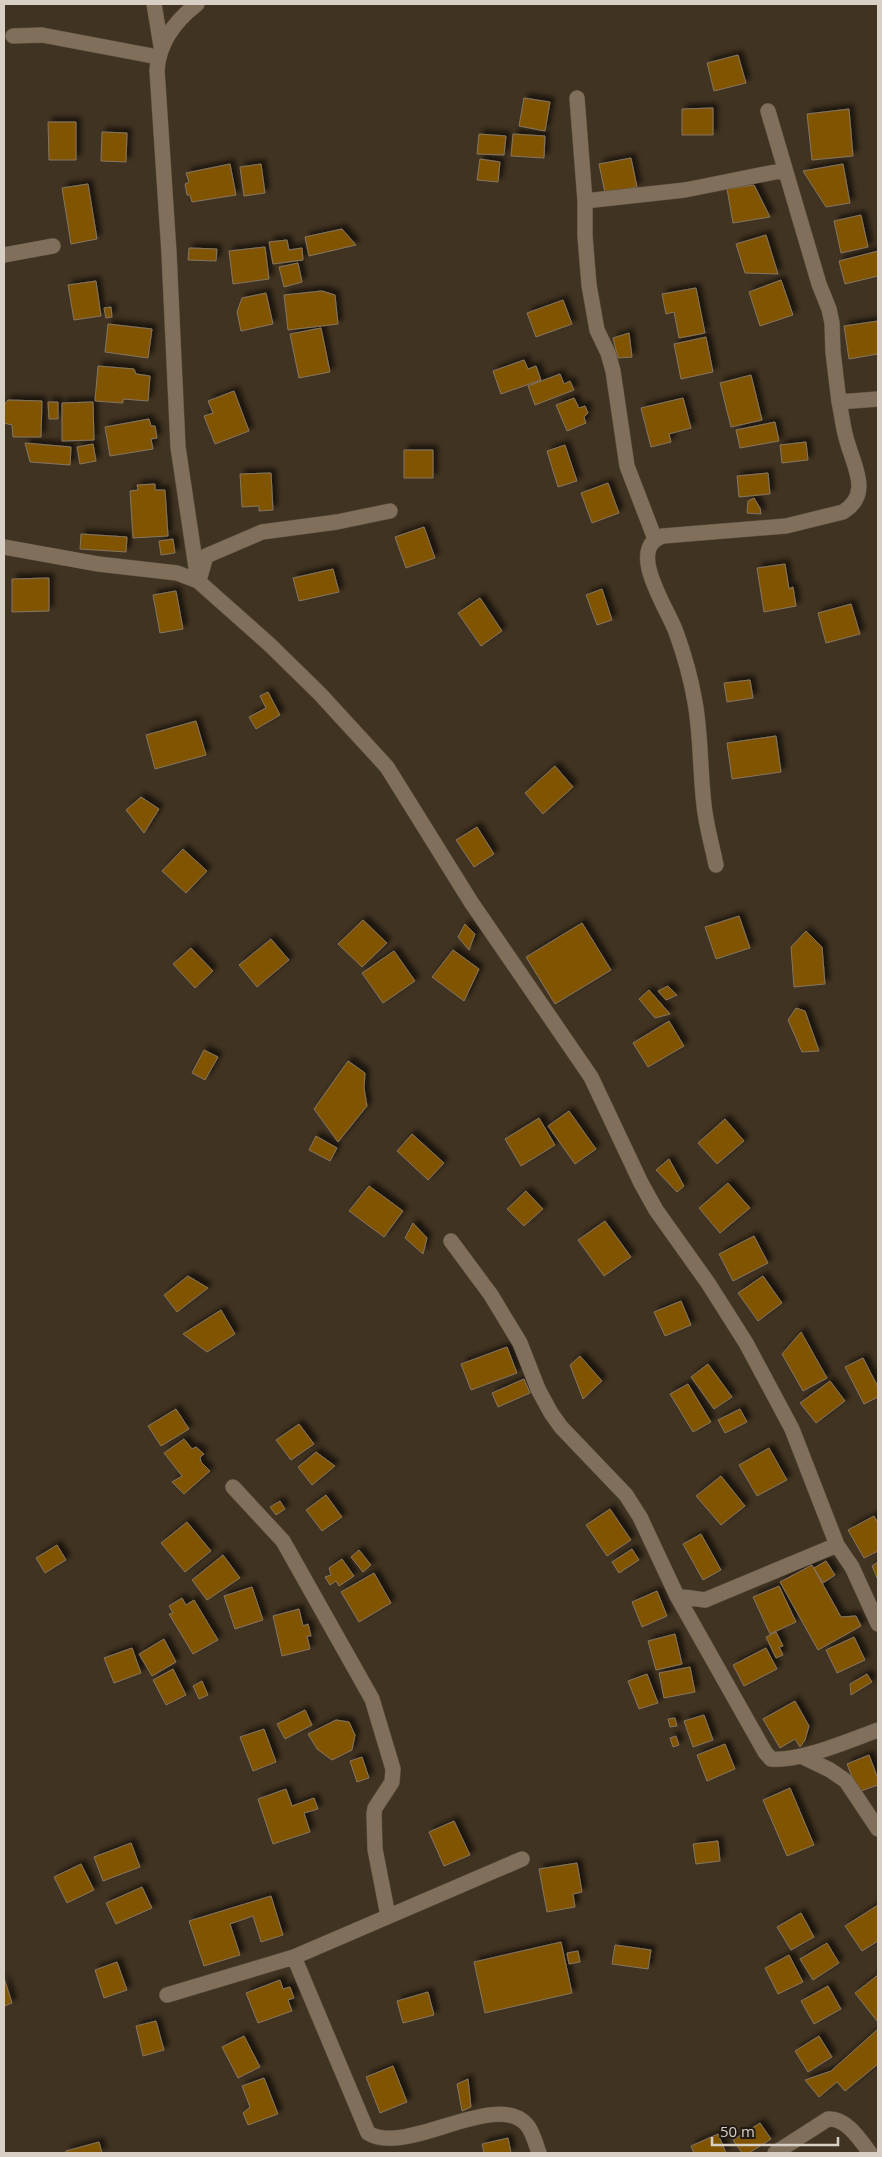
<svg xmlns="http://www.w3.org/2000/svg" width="882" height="2157" font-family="'Open Sans',sans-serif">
	<defs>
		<filter id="shadow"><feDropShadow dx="4.5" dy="-4.5" stdDeviation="2.5" flood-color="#0009"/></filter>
	</defs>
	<rect width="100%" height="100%" fill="#413321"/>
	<!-- building -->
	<path fill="#815505" stroke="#857561" filter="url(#shadow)" d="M738 55 746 83 714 91 707 63Z
		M524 98 550 102 545 131 519 126Z
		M713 108V135H682V109Z
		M849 109 853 156 812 160 807 114Z
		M48 122H76V160H49Z
		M102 132 127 133 126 162 101 161Z
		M479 134 506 136 504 155 477 154Z
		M513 134 545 136 544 158 511 156Z
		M631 158 637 187 605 193 599 164Z
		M480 159 500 162 498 182 477 180Z
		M230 164 236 195 192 202 190 195H187L185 184 189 182 186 173Z
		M261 164 265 193 244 196 240 167Z
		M843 164 850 203 826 207 803 171Z
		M88 184 97 239 71 244 62 188Z
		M754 185 770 217 733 223 727 189Z
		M861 215 868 247 841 253 834 221Z
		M342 229 356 245 309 256 305 237Z
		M766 235 778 274 745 273 736 244Z
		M287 240 289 250 302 248 303 260 273 264 269 242Z
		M265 247 269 279 233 284 229 251Z
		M189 248 217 249 216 261 188 260Z
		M878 251V276L845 284 839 261Z
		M298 263 302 282 284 287 279 267Z
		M781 280 793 315 760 326 749 292Z
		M96 281 101 316 74 320 68 285Z
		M696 288 705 333 679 338 674 312 666 314 662 294Z
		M322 291 335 295 338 324 288 330 284 295Z
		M266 293 273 324 241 331 237 312 242 298Z
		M563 300 572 324 536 337 527 313Z
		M111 307 112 317 106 318 104 308Z
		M878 321V354L849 359 844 326Z
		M108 324 152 329 148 358 105 352Z
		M321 328 330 372 299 378 290 334Z
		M629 333 632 357 618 358 613 338Z
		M706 337 713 372 681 379 674 344Z
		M524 360 528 369 536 366 541 380 501 394 493 371Z
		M98 366 134 369 136 374 150 376 148 401 123 399V403L95 401Z
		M560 374 564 384 570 381 574 390 535 405 528 386Z
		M751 375 762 420 731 427 720 383Z
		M234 391 249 431 215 444 204 416 213 413 208 401Z
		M574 398 579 408 585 406 588 413 584 417 586 423 567 431 556 405Z
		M683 398 691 428 669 434 671 442 651 447 641 408Z
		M8 400 42 401 41 437H13L12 425 4 423V405Z
		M48 402H58V419H49Z
		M93 402 94 440 62 441V403Z
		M149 419 151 426H155L157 438 151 439 153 449 110 456 105 427Z
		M775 422 779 441 740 448 736 430Z
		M806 442 808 460 782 463 780 445Z
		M25 443 71 447 70 465 30 462Z
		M93 444 96 461 80 464 77 447Z
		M565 445 577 481 558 487 547 451Z
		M404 450H433V478H404Z
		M271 473 273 510 259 511V506L242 507 240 474Z
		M768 473 770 494 739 497 737 476Z
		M608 483 619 513 592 523 581 493Z
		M155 484V490H165L168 536 133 538 130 491 138 490 137 485Z
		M754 498 760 508 761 514 747 513 748 501Z
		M424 527 435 558 406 568 395 537Z
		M81 534 127 537 126 552 80 549Z
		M173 539 175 553 161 555 159 541Z
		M785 564 789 589 793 587 796 606 764 612 757 568Z
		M333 569 339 592 299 601 293 578Z
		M49 578V611L12 612V579Z
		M602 589 612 620 597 625 586 595Z
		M176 591 183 629 160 633 153 595Z
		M480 598 502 631 481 646 458 613Z
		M851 604 860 634 826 643 818 613Z
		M750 680 753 698 727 702 724 683Z
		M268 692 280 715 256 729 249 717 266 708 260 696Z
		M196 721 206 755 155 769 146 735Z
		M776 736 781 772 732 779 727 743Z
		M555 766 573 787 543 814 525 793Z
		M141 797 159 809 144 833 126 810Z
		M477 827 494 854 474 867 456 840Z
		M183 849 207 871 186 893 162 871Z
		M739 916 750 948 716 959 705 927Z
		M363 920 387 943 362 967 338 944Z
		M582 923 611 970 555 1004 526 957Z
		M465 924 475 934 469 950 458 937Z
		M806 931 822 947 825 984 794 987 791 947Z
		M271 939 289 960 257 987 239 965Z
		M191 948 213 971 195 988 173 964Z
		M453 950 479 969 464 1001 432 977Z
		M394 951 415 981 383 1003 362 973Z
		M668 986 677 995 666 1000 658 991Z
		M649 990 670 1014 655 1018 639 999Z
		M796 1008 805 1011 819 1051 802 1052 788 1020Z
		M669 1021 684 1046 648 1067 633 1043Z
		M204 1050 218 1057 205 1080 192 1073Z
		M348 1061 365 1073 364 1088 367 1106 338 1142 314 1109Z
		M569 1111 596 1149 575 1164 548 1126Z
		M539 1118 555 1145 521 1166 505 1139Z
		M725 1119 744 1141 717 1164 698 1143Z
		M412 1134 444 1163 428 1180 397 1151Z
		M316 1136 337 1148 330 1161 309 1150Z
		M669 1159 684 1186 677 1192 656 1170Z
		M728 1183 750 1208 720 1233 699 1208Z
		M369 1186 403 1211 384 1237 349 1211Z
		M526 1191 543 1209 524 1226 507 1209Z
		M605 1221 631 1257 604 1276 578 1240Z
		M413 1223 427 1238 423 1254 405 1238Z
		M754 1236 768 1263 733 1281 719 1254Z
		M188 1276 208 1288 177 1312 164 1295Z
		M763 1276 782 1303 758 1321 738 1293Z
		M681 1301 691 1325 665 1336 654 1312Z
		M221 1310 235 1334 207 1352 183 1334Z
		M801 1332 827 1378 803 1391 782 1354Z
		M507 1347 517 1373 471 1390 461 1364Z
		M580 1356 602 1381 583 1399 570 1365Z
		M863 1358 878 1387V1397L864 1404 845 1367Z
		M708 1364 732 1397 714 1409 691 1377Z
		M524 1379 530 1393 498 1407 492 1393Z
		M830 1381 845 1401 816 1423 800 1403Z
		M688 1384 711 1422 693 1432 670 1394Z
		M176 1409 189 1429 161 1446 148 1426Z
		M740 1409 747 1422 725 1433 718 1420Z
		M299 1424 314 1444 291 1460 276 1440Z
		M184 1439 192 1449 196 1447 204 1454 200 1457 201 1462 210 1471 184 1494 172 1482 182 1476 164 1453Z
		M769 1448 787 1480 757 1496 739 1465Z
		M316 1452 335 1466 312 1485 298 1467Z
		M721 1476 745 1506 721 1525 696 1496Z
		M326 1495 342 1517 322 1531 306 1510Z
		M280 1501 285 1509 276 1515 270 1507Z
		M610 1509 631 1540 607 1556 586 1525Z
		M874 1516 878 1523V1551L864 1558 848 1530Z
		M187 1522 211 1551 185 1572 161 1543Z
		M701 1534 721 1570 703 1580 683 1544Z
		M57 1545 66 1560 45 1573 36 1558Z
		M632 1549 639 1560 619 1573 612 1562Z
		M359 1550 371 1565 363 1572 351 1557Z
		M223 1555 240 1578 207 1600 192 1580Z
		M342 1559 354 1576 339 1586 336 1581 330 1585 325 1577 331 1575 329 1568Z
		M826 1561 835 1575 823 1583 814 1568Z
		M878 1562V1580L872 1566Z
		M812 1565 841 1617 856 1616 861 1626 818 1650 780 1582Z
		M374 1573 391 1603 359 1622 341 1592Z
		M779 1586 796 1622 770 1634 753 1597Z
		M252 1587 263 1620 235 1629 224 1596Z
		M657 1591 667 1616 642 1627 632 1602Z
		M182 1598 186 1605 194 1600 218 1640 193 1654 169 1614 173 1613 169 1606Z
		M299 1609 303 1626 308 1624 311 1636H307L310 1649 282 1656 273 1616Z
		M776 1632 783 1646 779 1647 783 1655 776 1658 766 1637Z
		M675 1634 682 1664 656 1670 648 1641Z
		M854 1637 865 1660 837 1673 826 1650Z
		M164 1639 176 1662 152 1676 139 1654Z
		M132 1648 141 1673 114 1683 104 1658Z
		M766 1648 777 1669 744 1686 733 1665Z
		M690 1667 695 1692 664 1698 659 1673Z
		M173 1669 186 1695 166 1705 153 1680Z
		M647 1674 658 1703 639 1709 628 1681Z
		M867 1674 872 1682 851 1695 850 1684Z
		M202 1681 208 1695 199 1699 193 1686Z
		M795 1701 809 1726 805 1740 800 1747 795 1739 780 1748 763 1719Z
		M305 1710 312 1725 285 1739 277 1724Z
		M704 1715 713 1740 693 1747 684 1721Z
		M675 1718 677 1726 670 1727 668 1719Z
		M336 1720 349 1722 355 1735 352 1750 332 1760 317 1749 308 1734Z
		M264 1729 276 1762 253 1771 240 1737Z
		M676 1736 679 1745 673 1747 670 1738Z
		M725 1744 735 1769 707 1781 697 1755Z
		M869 1755 878 1779V1785L858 1792 847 1764Z
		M362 1757 369 1778 357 1782 350 1761Z
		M790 1788 814 1845 787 1856 763 1800Z
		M286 1789 292 1806 314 1798 318 1809 304 1813 310 1832 273 1844 258 1799Z
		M454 1821 470 1855 444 1866 429 1832Z
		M718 1841 720 1861 696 1864 693 1844Z
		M131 1843 140 1867 103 1881 94 1857Z
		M577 1863 582 1892 573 1894 575 1907 547 1912 539 1869Z
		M81 1864 94 1890 67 1903 54 1877Z
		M142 1887 152 1908 116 1924 106 1903Z
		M271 1896 283 1935 261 1942 253 1916 230 1924 240 1955 204 1966 189 1921Z
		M878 1905V1941L862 1951 845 1926Z
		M801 1913 814 1937 791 1950 777 1927Z
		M561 1942 572 1993 485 2013 474 1962Z
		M827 1943 839 1963 813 1980 800 1959Z
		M615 1945 651 1950 648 1969 612 1964Z
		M578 1951 580 1962 569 1964 567 1953Z
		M789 1955 803 1982 778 1994 765 1968Z
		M117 1962 127 1990 104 1998 95 1970Z
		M878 1975V2020L877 2021 855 1993Z
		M4 1978 12 2003 4 2006Z
		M280 1980 283 1989 290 1987 294 1998 288 2000 292 2011 258 2023 246 1993Z
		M828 1986 841 2009 814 2024 801 2001Z
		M428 1992 434 2015 403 2023 397 2001Z
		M156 2021 164 2050 143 2056 136 2026Z
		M878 2029V2064L845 2091 837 2082 819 2097 805 2080 831 2071Z
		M244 2036 260 2067 238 2078 222 2047Z
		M819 2036 832 2057 808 2072 795 2051Z
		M393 2066 407 2102 380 2113 366 2077Z
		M264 2078 278 2114 248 2125 243 2113 250 2107 242 2086Z
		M468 2079 471 2107 462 2111 457 2084Z
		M760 2123 771 2139 749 2153H742L733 2140Z
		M718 2134 726 2153H694L691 2146Z
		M508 2138 511 2153H484L482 2144Z
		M99 2142 102 2153H66V2151Z"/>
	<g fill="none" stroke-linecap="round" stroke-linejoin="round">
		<defs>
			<path id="minor" d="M154 4 161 46
				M197 4C175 21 159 42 157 70L169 253 178 447 198 581
				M13 36 42 35 158 57
				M577 98 585 201V236L589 285 597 330 608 353 613 371 627 466 655 539
				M768 111 819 284 829 309 832 323 833 352 839 402
				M585 201 685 190 785 170
				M4 255 53 246
				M4 547 98 564 177 573 198 581 270 645 320 694 387 767 471 902 591 1077 641 1183 656 1210 708 1283 746 1343 792 1429 837 1545 852 1567 878 1624
				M200 577 206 556 262 532 337 522 390 511
				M716 865C712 845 706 825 704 805 700 771 701 736 695 702 691 679 684 654 676 632 668 609 625 548 663 536L786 526 843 512C872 494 854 467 847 441 843 429 842 415 839 402L878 399
				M451 1241 491 1295 520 1343 538 1389 551 1413 561 1427 626 1495 640 1517 677 1596 765 1752 771 1759C800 1762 850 1740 878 1730
				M233 1487 283 1541 372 1699 393 1769 392 1782 375 1808 374 1814 375 1849 388 1916
				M677 1596 705 1600 837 1545
				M801 1756 830 1770 846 1781 878 1829
				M294 1957 368 2133C406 2157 496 2089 527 2125 533 2132 536 2145 539 2153
				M167 1995 294 1957 522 1859
				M775 2153 828 2119C846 2117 861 2141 870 2153"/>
		</defs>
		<!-- minor casing -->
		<use href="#minor" stroke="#5c5141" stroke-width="16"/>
		<!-- minor -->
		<use href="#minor" stroke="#7f6f5b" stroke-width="15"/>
	</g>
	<!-- border -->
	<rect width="882" height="2157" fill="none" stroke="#d8d0c5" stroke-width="10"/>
	<!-- scale -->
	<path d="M712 2137v8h126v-8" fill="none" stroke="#d8d0c5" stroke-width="2.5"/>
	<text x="720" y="2137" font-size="15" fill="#d8d0c5" stroke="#221c14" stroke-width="4" paint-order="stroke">50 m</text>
</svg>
